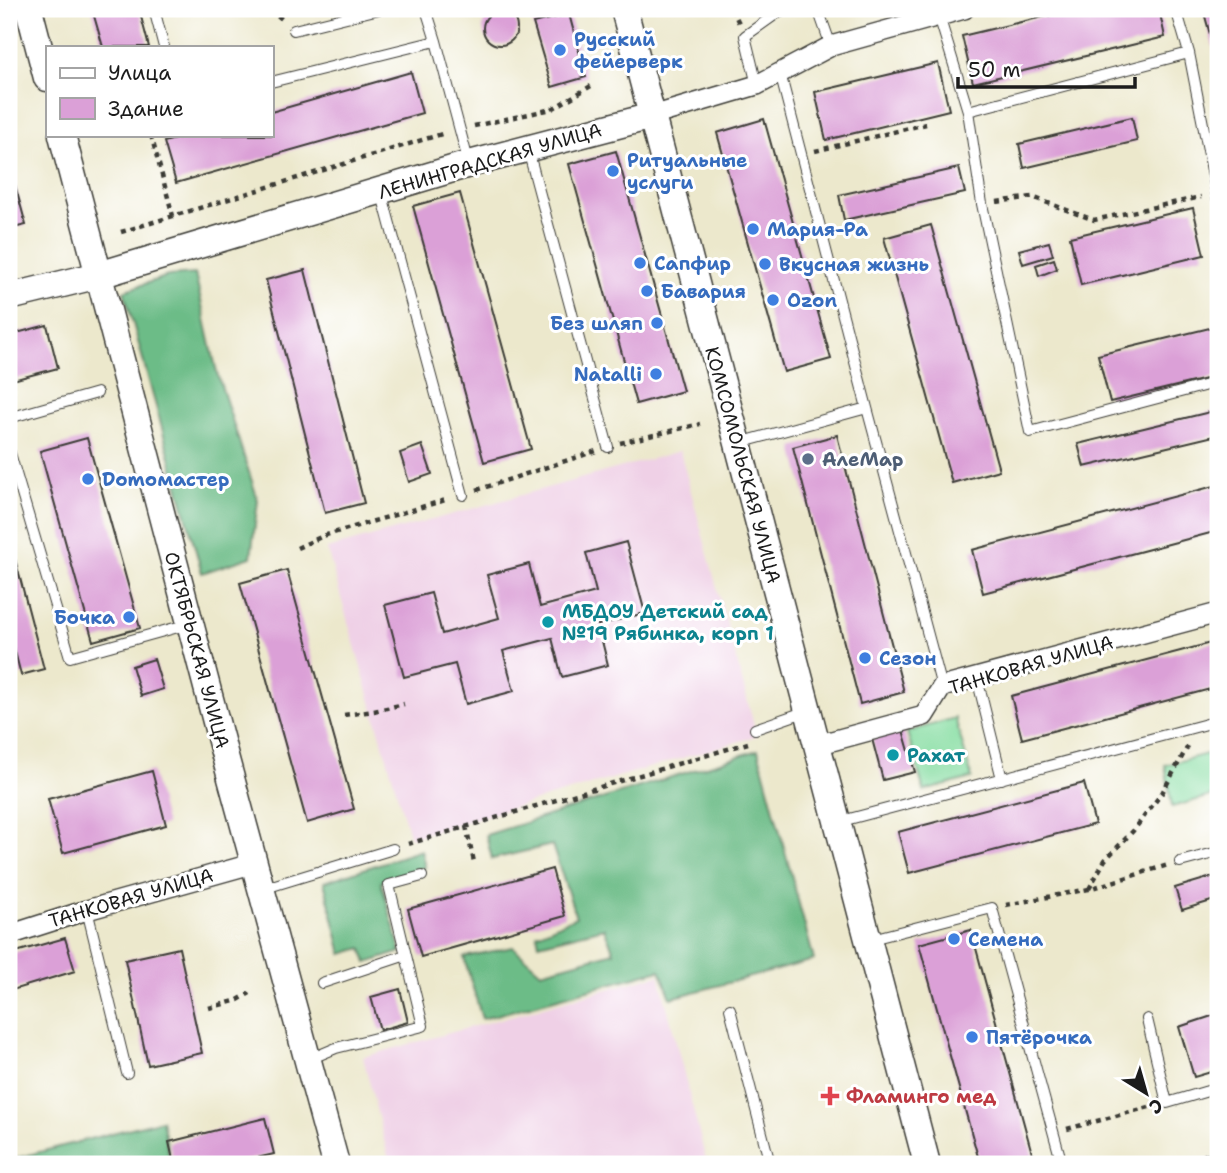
<svg xmlns="http://www.w3.org/2000/svg" width="1227" height="1173" font-family="'Shantell Sans',sans-serif">
	<rect width="100%" height="100%" fill="#fff"/>
	<filter id="ink" filterUnits="userSpaceOnUse"><feTurbulence type="fractalNoise" baseFrequency=".0143" numOctaves="2"/><feDisplacementMap in="SourceGraphic" scale="14" xChannelSelector="R" yChannelSelector="G"/><feConvolveMatrix kernelMatrix="1 2 1 2 8 2 1 2 1" color-interpolation-filters="sRGB"/></filter>
	<filter id="wash" filterUnits="userSpaceOnUse"><feTurbulence type="fractalNoise" baseFrequency=".00686" numOctaves="4" result="noise"/><feDisplacementMap in="SourceGraphic" scale="28" xChannelSelector="R" yChannelSelector="G"/><feGaussianBlur stdDeviation="1.57" result="paint"/><feColorMatrix in="noise" values="0 0 0 0 0 0 0 0 0 0 0 0 0 0 0 0 0 1.4 0 .05"/><feComposite in="paint" operator="in"/></filter>
	<g filter="url(#wash)">
		<rect width="100%" height="100%" fill="#ece8cc"/>
		<!-- built -->
		<path fill="#efd0e6" d="M680 451 757 736 410 838 327 549Z
			M659 975 707 1164H390L363 1057Z"/>
		<!-- green -->
		<path fill="#85dda1" stroke="#507c5e" stroke-width="2" d="M955 718 972 778 924 791 907 732Z
			M1218 751V794L1172 807 1165 765Z"/>
		<!-- forest -->
		<path fill="#6cbc87" stroke="#446c52" stroke-width="2" d="M195 274 217 373 258 500 251 557 202 573 124 291 168 276Z
			M758 750 814 960 671 998 660 970 482 1019 464 957 513 947 541 972 614 952 604 928 539 944 537 934 576 917 552 845 492 859 486 835Z
			M421 850 425 867 381 882 401 952 367 963 362 948 342 954 324 882Z
			M162 1120 171 1164H9V1160Z"/>
		<g id="blocks">
			<!-- building -->
			<path fill="#dba0d7" d="M92 9H139L149 47H103Z
				M1076 9H1159L1165 37 973 83 962 36Z
				M1203 9H1218V60H1217Z
				M483 28a17 17 0 1 1 34 0a17 17 0 1 1-34 0Z
				M569 14 586 77 552 87 533 23Z
				M938 63 949 110 826 140 815 92Z
				M411 72 422 113 176 183 164 142 190 135H271V112Z
				M1132 117 1137 141 1024 168 1019 144Z
				M764 119 831 359 784 372 717 133Z
				M616 151 683 391 636 404 569 164Z
				M959 168 965 193 844 220 839 195Z
				M14 181 26 225 9 229V183Z
				M460 193 531 449 484 462 413 206Z
				M1193 208 1204 255 1081 285 1070 237Z
				M931 225 999 470 952 483 884 238Z
				M1049 242 1053 255 1023 264 1019 250Z
				M1054 259 1057 269 1039 276 1036 265Z
				M305 270 364 503 325 513 266 280Z
				M47 325 58 368 9 381V335Z
				M1218 326V376L1110 402 1098 355Z
				M1218 410V435L1084 467 1078 444Z
				M837 435 904 692 860 704 793 447Z
				M87 438 140 628 93 641 40 451Z
				M422 445 432 474 409 482 400 453Z
				M1218 485V531L983 593 972 550Z
				M9 536 44 669 21 675 9 628Z
				M626 542 645 613 598 625 608 665 562 677 552 638 503 651 514 691 466 704 455 664 404 677 385 605 431 593 442 634 499 618 487 575 529 564 540 607 596 592 586 553Z
				M287 570 354 809 307 823 240 583Z
				M1218 641V687L1022 739 1011 696Z
				M154 659 163 689 141 696 132 666Z
				M903 730 915 772 883 780 872 739Z
				M152 771 166 825 63 853 48 799Z
				M1084 783 1095 824 909 873 898 832Z
				M552 869 565 916 421 957 408 909Z
				M1218 875V899L1182 910 1175 888Z
				M971 930 1033 1157 1009 1164H980L919 944Z
				M65 938 75 971 9 991V954Z
				M179 948 202 1053 148 1065 125 960Z
				M400 989 408 1022 380 1030 371 997Z
				M1218 1014V1070L1194 1077 1179 1027Z
				M265 1118 274 1154 231 1164H174L169 1142Z"/>
		</g>
	</g>
	<g filter="url(#ink)">
		<use href="#blocks" fill-opacity="0" stroke="#3b3b36" stroke-width="2"/>
		<g fill="none" stroke-linecap="round" stroke-linejoin="round">
			<defs>
				<path id="lane" d="M154 9 164 47
					M426 9 436 41
					M818 9 831 46
					M1176 9 1189 53 1218 201
					M939 16 968 111
					M294 30 379 9
					M1189 53 968 111 982 204 1030 432 1218 382
					M780 73 867 408 942 687
					M271 82 436 41 469 164
					M757 85 745 36 783 9
					M528 150 608 447
					M381 191 463 495
					M9 418 97 393
					M739 443 867 408
					M9 450 70 657 189 624
					M977 678 1002 779
					M755 729 807 711
					M838 822 1218 721
					M1180 862 1218 852
					M262 889 393 849
					M87 910 127 1073
					M868 940 992 908 1062 1164
					M322 983 406 955
					M730 1009 770 1164
					M1147 1019 1167 1103 1218 1088
					M310 1059 336 1048 423 1026 389 885 422 876"/>
				<path id="street" d="M652 116 757 85 831 46 964 9
					M817 745 924 716 942 687 1218 613
					M9 935 87 910 255 863"/>
				<path id="secondary" d="M29 9 47 78
					M624 9 927 1164
					M62 135 225 756 336 1164
					M9 297 99 275 469 164 652 116"/>
			</defs>
			<!-- lane casing -->
			<use href="#lane" stroke="#3b3b36" stroke-width="12"/>
			<!-- street casing -->
			<use href="#street" stroke="#3b3b36" stroke-width="22"/>
			<!-- secondary casing -->
			<use href="#secondary" stroke="#3b3b36" stroke-width="29"/>
			<!-- path -->
			<path stroke="#3b3b36" stroke-width="4.5" stroke-dasharray="5 5" stroke-linecap="butt" d="M270 9 283 20
				M732 9 739 23
				M474 126 552 109 591 86
				M151 135 173 216
				M815 151 926 124
				M997 202 1032 197 1094 220 1201 197
				M121 232 445 133
				M620 443 700 424
				M477 490 596 451
				M297 548 323 536 449 499
				M344 715 374 711 404 704
				M466 826 474 862
				M408 844 748 743
				M1089 889 1105 860 1133 831 1162 793 1188 746
				M1006 905 1089 889 1168 865
				M209 1008 238 1000 250 993
				M1067 1129 1153 1106
				M1175 1164 1218 1151"/>
			<!-- lane -->
			<use href="#lane" stroke="#fff" stroke-width="10"/>
			<!-- street -->
			<use href="#street" stroke="#fff" stroke-width="19"/>
			<!-- secondary -->
			<use href="#secondary" stroke="#fff" stroke-width="26"/>
		</g>
	</g>
	<!-- markers -->
	<g fill="#3f7fe0" stroke="#fff" stroke-width="2.5">
		<circle cx="560" cy="50" r="7"/>
		<circle cx="613" cy="171" r="7"/>
		<circle cx="753" cy="229" r="7"/>
		<circle cx="640" cy="263" r="7"/>
		<circle cx="765" cy="264" r="7"/>
		<circle cx="647" cy="291" r="7"/>
		<circle cx="773" cy="300" r="7"/>
		<circle cx="657" cy="323" r="7"/>
		<circle cx="656" cy="374" r="7"/>
		<circle cx="88" cy="479" r="7"/>
		<circle cx="129" cy="617" r="7"/>
		<circle cx="865" cy="658" r="7"/>
		<circle cx="954" cy="939" r="7"/>
		<circle cx="972" cy="1037" r="7"/>
	</g>
	<circle fill="#5c6f8a" stroke="#fff" stroke-width="2.5" cx="808" cy="459" r="7"/>
	<g fill="#0f9aa8" stroke="#fff" stroke-width="2.5">
		<circle cx="548" cy="622" r="7"/>
		<circle cx="893" cy="755" r="7"/>
	</g>
	<path fill="#e0444e" stroke="#fff" stroke-width="2.5" d="M826.5 1085.5h7v7h7v7h-7v7h-7v-7h-7v-7h7z"/>
	<g text-anchor="middle" dominant-baseline="central" stroke-width="6" stroke-linejoin="round" paint-order="stroke">
		<!-- shop labels -->
		<g font-size="19" font-weight="bold" fill="#366cbe" stroke="#fff" text-anchor="start">
			<text x="574" y="39">Русский<tspan x="574" dy="22">фейерверк</tspan></text>
			<text x="627" y="160">Ритуальные<tspan x="627" dy="22">услуги</tspan></text>
			<text x="767" y="229">Мария-Ра</text>
			<text x="654" y="263">Сапфир</text>
			<text x="779" y="264">Вкусная жизнь</text>
			<text x="661" y="291">Бавария</text>
			<text x="787" y="300">Ozon</text>
			<text x="643" y="323" text-anchor="end">Без шляп</text>
			<text x="642" y="374" text-anchor="end">Natalli</text>
			<text x="102" y="479">Domoмастер</text>
			<text x="115" y="617" text-anchor="end">Бочка</text>
			<text x="879" y="658">Сезон</text>
			<text x="968" y="939">Семена</text>
			<text x="986" y="1037">Пятёрочка</text>
		</g>
		<!-- street labels -->
		<g font-size="19" fill="#1c1c1c" stroke="#fff">
			<text transform="translate(490 161) rotate(-16)">ЛЕНИНГРАДСКАЯ УЛИЦА</text>
			<text transform="translate(743 465) rotate(75)">КОМСОМОЛЬСКАЯ УЛИЦА</text>
			<text transform="translate(197 650) rotate(75)">ОКТЯБРЬСКАЯ УЛИЦА</text>
			<text transform="translate(1031 665) rotate(-16)">ТАНКОВАЯ УЛИЦА</text>
			<text transform="translate(131 898) rotate(-16)">ТАНКОВАЯ УЛИЦА</text>
		</g>
		<!-- service labels -->
		<g font-size="19" font-weight="bold" fill="#4e5e75" stroke="#fff" text-anchor="start">
			<text x="822" y="459">АлеМар</text>
		</g>
		<!-- culture labels -->
		<g font-size="19" font-weight="bold" fill="#0d838f" stroke="#fff" text-anchor="start">
			<text x="562" y="611">МБДОУ Детский сад<tspan x="562" dy="22">№19 Рябинка, корп 1</tspan></text>
			<text x="907" y="755">Рахат</text>
		</g>
		<!-- health labels -->
		<g font-size="19" font-weight="bold" fill="#be3a42" stroke="#fff" text-anchor="start">
			<text x="846" y="1096">Фламинго мед</text>
		</g>
	</g>
	<!-- margin -->
	<rect width="1227" height="1173" fill="none" stroke="#fff" stroke-width="35"/>
	<!-- legend -->
	<rect x="46" y="46" width="228" height="91" fill="#ffffff" stroke="#a4a4a4" stroke-width="2"/>
	<rect x="60" y="68" width="35" height="10" fill="#ffffff" stroke="#a4a4a4" stroke-width="2"/>
	<text x="108" y="80" font-size="21" fill="#1c1c1c">Улица</text>
	<rect x="60" y="98" width="35" height="21" fill="#dba0d7" stroke="#a4a4a4" stroke-width="2"/>
	<text x="108" y="116" font-size="21" fill="#1c1c1c">Здание</text>
	<!-- north arrow -->
	<g transform="translate(1146 1093) rotate(143)" stroke="#ffffff" stroke-width="5" paint-order="stroke">
	<path d="M0-5L12 26L0 18L-12 26Z" fill="#1c1c1c"/>
	<text y="-10" font-size="19" font-weight="bold" text-anchor="middle" fill="#1c1c1c">С</text>
	</g>
	<!-- scale -->
	<path d="M958 77v10h177v-10" fill="none" stroke="#1c1c1c" stroke-width="3.5"/>
	<text x="968" y="77" font-size="21" fill="#1c1c1c" stroke="#ffffff" stroke-width="5" paint-order="stroke">50 m</text>
</svg>
